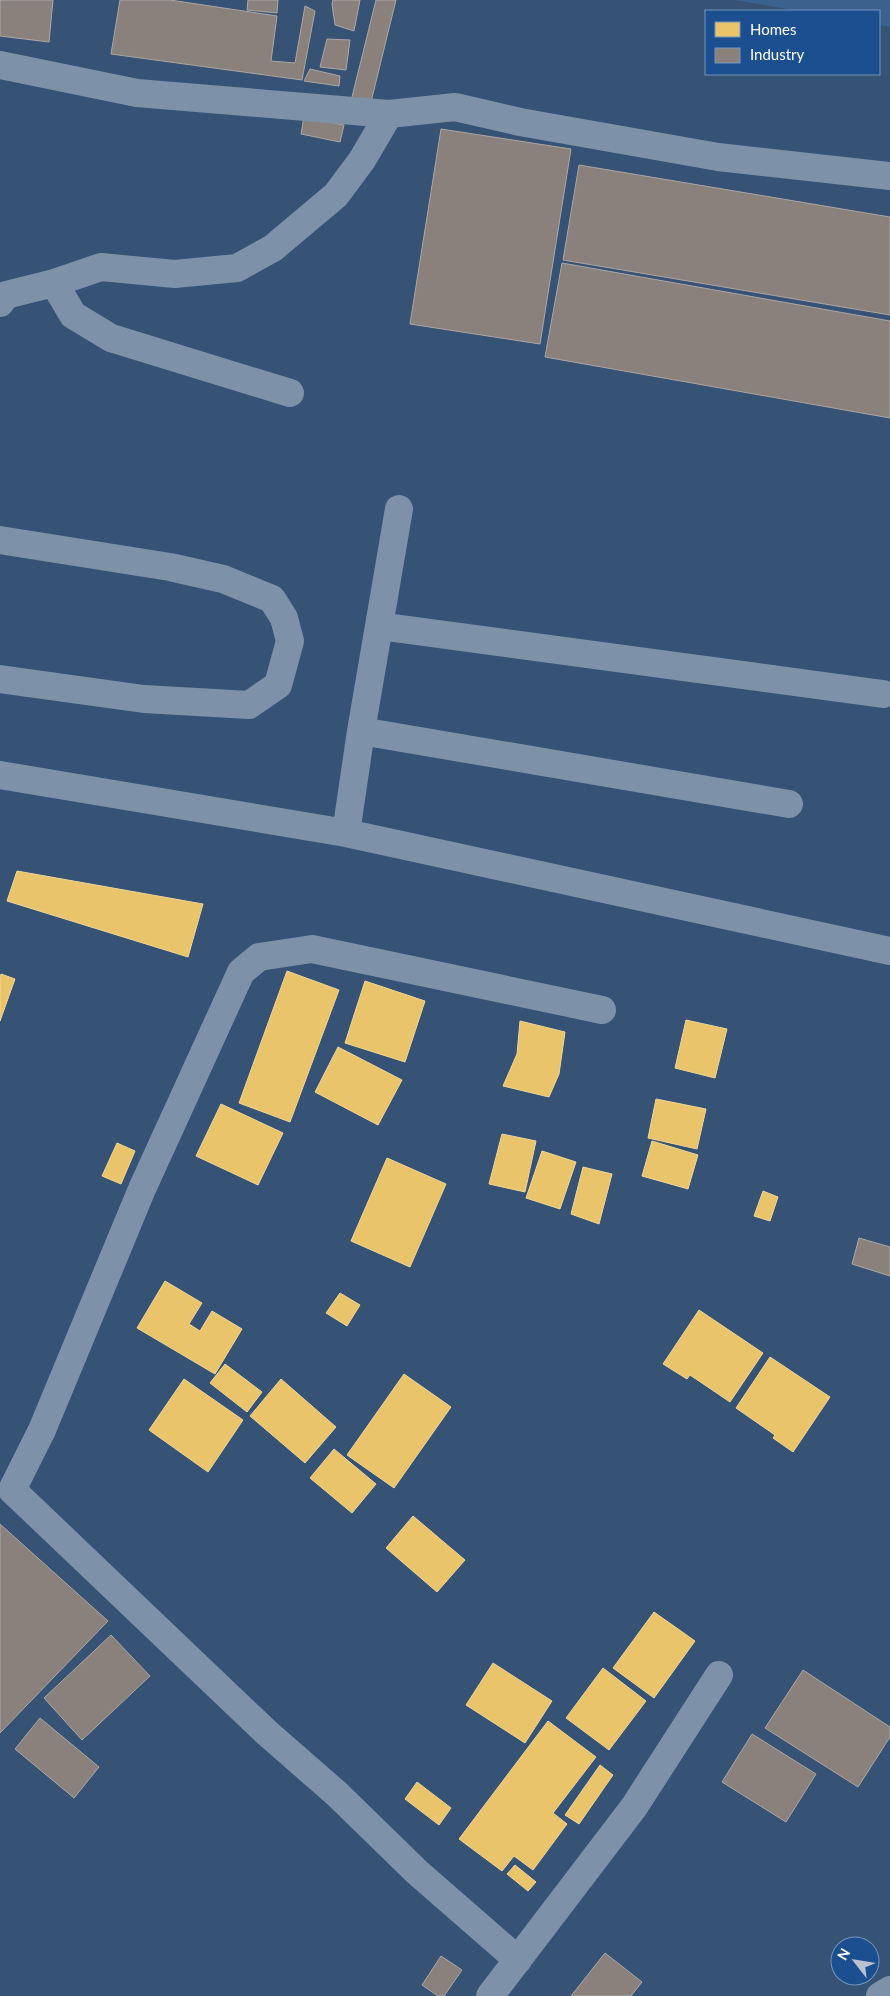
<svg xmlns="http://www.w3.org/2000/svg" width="890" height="1996" font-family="Lato,sans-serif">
	<rect width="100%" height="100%" fill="#365274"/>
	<!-- water -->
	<path fill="#3b618d" d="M734 0H890V27L879 25V11H800Z"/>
	<!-- homes -->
	<path fill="#e9c46a" stroke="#f0d697" d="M17 871 203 904 188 957 7 901Z
		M287 971 339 990 290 1122 239 1103Z
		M1 974 15 979 0 1021V978Z
		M365 981 425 1001 405 1062 345 1043Z
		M686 1020 727 1029 715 1078 675 1068Z
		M520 1021 565 1032 559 1074 549 1097 503 1086 517 1054Z
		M338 1047 402 1080 378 1125 315 1092Z
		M656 1099 706 1109 697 1149 648 1138Z
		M221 1104 283 1133 258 1185 196 1156Z
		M502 1134 536 1141 525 1192 489 1184Z
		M652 1141 698 1155 688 1189 642 1176Z
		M117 1143 135 1151 121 1184 102 1176Z
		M542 1151 576 1162 560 1209 526 1198Z
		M387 1158 446 1184 410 1267 351 1241Z
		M583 1167 612 1174 599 1224 571 1214Z
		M763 1191 778 1197 770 1221 754 1216Z
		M165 1281 202 1303 189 1324 200 1331 212 1311 242 1329 215 1374 137 1328Z
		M340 1293 360 1305 347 1326 326 1313Z
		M699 1310 763 1353 730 1402 690 1375 687 1379 663 1364Z
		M770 1357 830 1397 793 1452 773 1438 775 1435 736 1408Z
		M225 1364 262 1392 247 1412 210 1383Z
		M404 1374 451 1407 394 1488 347 1455Z
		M184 1379 243 1420 208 1472 149 1430Z
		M281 1379 336 1427 305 1463 250 1416Z
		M334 1449 376 1484 352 1513 310 1478Z
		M413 1516 465 1560 437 1592 386 1548Z
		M654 1612 695 1641 654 1698 613 1668Z
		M493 1663 552 1701 525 1743 466 1705Z
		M603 1668 646 1701 609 1750 566 1718Z
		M548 1721 596 1757 553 1813 567 1824 533 1870 514 1856 502 1871 459 1839Z
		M600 1765 613 1775 579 1824 565 1815Z
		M417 1782 451 1808 439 1825 405 1799Z
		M515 1865 536 1882 528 1891 507 1874Z"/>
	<!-- industry -->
	<path fill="#8a817c" stroke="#ada7a3" d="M0 0H53L49 42 0 36Z
		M120 0H170L277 16 271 61 295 63 305 6 315 11 302 80 111 54Z
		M248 0H278L277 13 247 10Z
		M333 0H360L354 31 335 25 332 4Z
		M376 0H396L370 106 351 101Z
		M327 39 350 40 346 70 320 67Z
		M310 69 340 76 339 86 304 81Z
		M304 117 344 125 340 142 301 134Z
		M441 129 571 149 540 344 410 324Z
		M579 165 890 217V315L563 260Z
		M562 263 890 321V418L545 357Z
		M859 1238 890 1247V1276L852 1264Z
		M0 1524 108 1621 0 1733Z
		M111 1635 150 1676 82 1740 44 1698Z
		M803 1670 890 1727V1737L858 1787 765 1728Z
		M40 1718 99 1767 74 1798 15 1749Z
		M752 1734 816 1774 786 1822 722 1782Z
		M605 1953 642 1982 631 1996H571Z
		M441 1956 462 1970 444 1996H438L422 1985Z"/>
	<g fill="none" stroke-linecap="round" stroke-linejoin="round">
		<!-- minor -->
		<path stroke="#7d92a8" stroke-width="28" d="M0 65 137 93 389 114 455 107 520 122 718 157 890 176
			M54 283 73 315 111 338 290 393
			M0 303 6 295 54 283 101 267 175 274 237 268 273 248 336 195 362 160 389 114
			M0 540 170 567 223 579 272 599 284 618 290 641 278 685 249 705 144 699 0 679
			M379 626 883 694
			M361 731 789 804
			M0 775 346 833 890 951
			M346 833 361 731 399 509
			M518 1960 417 1872 337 1794 266 1732 12 1490 42 1430 142 1189 241 972 259 957 312 949 602 1010
			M490 1996 634 1807 719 1675
			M880 1996 890 1990"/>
	</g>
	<!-- legend -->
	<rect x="705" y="10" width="175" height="65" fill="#1b4f8f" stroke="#7695bc"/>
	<rect x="715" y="22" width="25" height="15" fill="#e9c46a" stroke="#7695bc"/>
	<text x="750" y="35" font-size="15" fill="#ffffff">Homes</text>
	<rect x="715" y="48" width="25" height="15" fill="#8a817c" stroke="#7695bc"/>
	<text x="750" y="60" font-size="15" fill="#ffffff">Industry</text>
	<!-- north arrow -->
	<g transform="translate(855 1961) rotate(301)"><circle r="24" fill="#1b4f8f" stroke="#7695bc"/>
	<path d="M0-4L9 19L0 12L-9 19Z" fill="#b9c2ce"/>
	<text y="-8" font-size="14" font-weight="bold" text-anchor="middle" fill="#ffffff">N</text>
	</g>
</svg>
